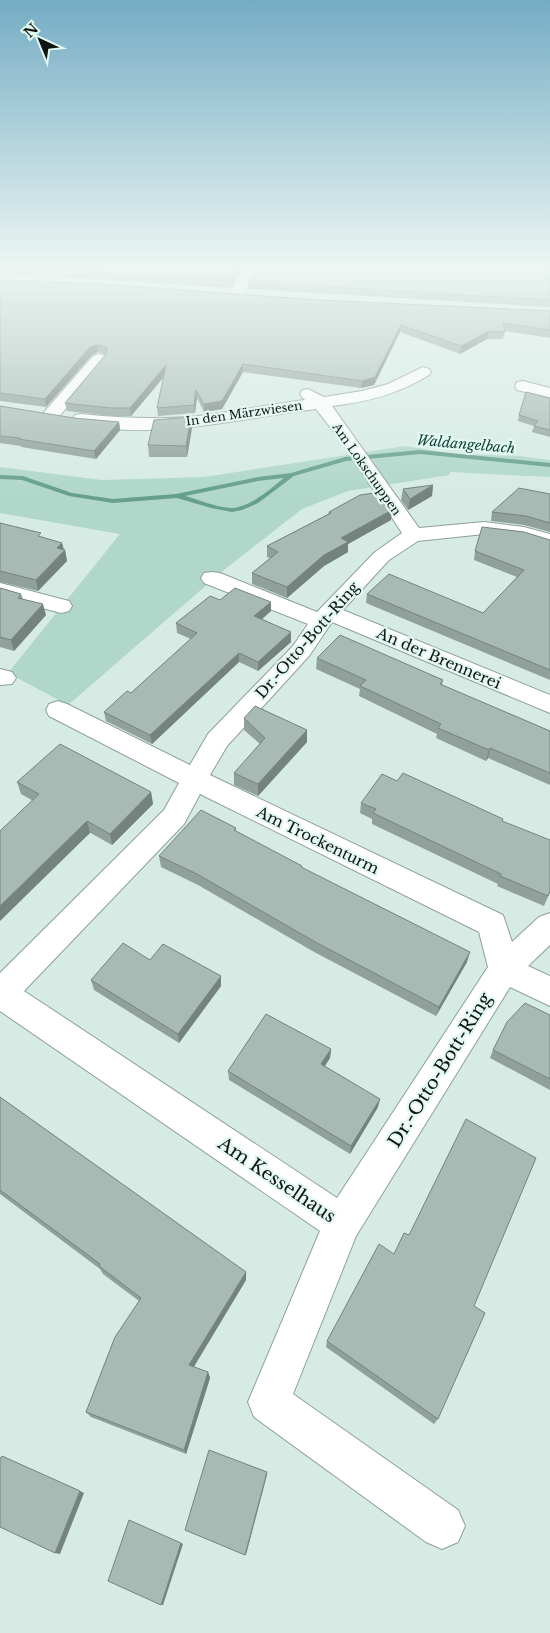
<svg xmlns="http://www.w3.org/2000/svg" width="550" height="1633" font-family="'Libre Baskerville',serif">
	<rect width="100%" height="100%" fill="#d6ebe4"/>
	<!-- green -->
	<path fill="#b0d7ca" d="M405 446 456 454 455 456 457 454 519 456 550 460V477L450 472 449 475 348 491 302 509 224 570 68 705 8 673 120 534 0 513V467L102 480 204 477Z"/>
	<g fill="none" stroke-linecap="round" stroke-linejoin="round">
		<!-- stream -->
		<path fill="#669f8d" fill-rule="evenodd" d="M420 450 550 463V467L420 454 346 461 294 476 258 503 242 510 232 512 211 508 177 498 113 503 69 496 22 480 0 479V475L23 476 72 493 113 499 176 494 258 477 291 473 345 457ZM284 478C270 489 250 508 230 508 215 507 200 500 185 496L258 481Z"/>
		<defs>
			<path id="minor" d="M251 266H269L253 277 241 298H231L229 295 242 271Z
				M99 354 105 356 107 359 105 362 57 419 51 420 45 419 42 415 45 411 93 356Z
				M423 367 429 369 431 372 429 375C399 394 367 402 332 406L419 528 484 522 524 527 550 534V547L522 539 484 534 418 541 389 560 343 610 550 695V713L332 622 309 656 227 746 210 775 503 915 512 942 539 917 550 913V945L528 966 550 976V1006L510 987 356 1236 293 1394 458 1510 465 1526 458 1542 442 1549 426 1542 254 1417 248 1402 320 1231 0 1011V973L164 810 179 783 49 716 46 710 49 704 58 701 67 704 190 765 208 734 293 646 308 624 204 583 201 578 204 573 212 572 220 573 317 612 375 552 402 533 344 445 316 409C238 418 154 442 75 423L72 419 75 415 81 414C120 418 160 420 199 416 235 412 270 404 305 400L300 394 302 390 308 389 324 397 362 391 388 384ZM200 794 479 932 488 967 337 1198 24 991 184 824Z
				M523 381 550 388V398L517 390 515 386 517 382Z
				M0 583 69 601 72 606 69 611 61 613 0 597Z
				M0 669 12 672 16 678 12 684 0 685Z"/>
		</defs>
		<!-- minor casing -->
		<use href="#minor" stroke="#8da099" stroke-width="2"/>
		<!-- minor -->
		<use href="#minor" fill="#fff" fill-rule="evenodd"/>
	</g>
	<!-- wall -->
	<path fill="#90a19b" d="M0 266 241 269 230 288 100 279 0 275Z
		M550 266V307L248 289V282Z
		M0 280 319 300 550 311V338L505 331 503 339H487L460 354 400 332 374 385 361 388 243 372 222 409 204 412 197 398 195 413 158 416 157 408 164 377 131 416H112L67 411 65 403 106 355 98 352 92 355 46 407 0 401Z
		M550 398V437L532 432 534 426 518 421 519 415Z
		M0 406 74 418 119 422 120 430 96 459 21 447V446L0 443Z
		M192 428 187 457H149L148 445Z
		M433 485 432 496 408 510 401 500 403 489Z
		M550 494V532L524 525 491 521 492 512Z
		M329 512 391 520 348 544V552L324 566 287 598 252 584V573L270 558 267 557V546L328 514Z
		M0 523 42 537 62 543 64 550H65L67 561 38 591 0 582Z
		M550 540V680L366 603 367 594 483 613 517 577 474 560 475 551Z
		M0 588 21 594 23 599 46 615 14 651 0 647Z
		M220 600 271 611 262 619 291 632V642L258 671 239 662 152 744 106 721 104 712 131 693 191 639 177 633 176 623Z
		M317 658 443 680 442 685 550 731V785L488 758 486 761 436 738 437 734 359 696 360 689 316 669Z
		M244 718 307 742 258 796 234 785V773L260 744 244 730Z
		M397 781 502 822 550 892 544 906 497 886 498 884 372 824V819L360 813 361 803Z
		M17 782 151 792 153 804 112 845 21 794Z
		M236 828V831L302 868 467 962 436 1016 316 953 198 885 161 867 159 856Z
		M150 960 221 986 179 1043 94 990 91 980Z
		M550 1015V1090L490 1058 493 1050Z
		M331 1049 330 1058 325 1066 378 1107 350 1154 229 1080 228 1071Z
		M0 1097 246 1272V1280L194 1367 208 1372 210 1378 186 1454 91 1417 86 1412 139 1301 103 1274 100 1269 0 1194Z
		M474 1306 438 1419 434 1424 326 1347 327 1341Z"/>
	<!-- shaded-wall -->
	<path fill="#75837e" d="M239 266H247L241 269 230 288V281Z
		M401 325 400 332 374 385 361 388 362 381Z
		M489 331 487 339 460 354 461 346Z
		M97 345 98 352 92 355 46 407 45 399 90 347Z
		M243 364V372L222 409 204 412V404Z
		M166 365 167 373 131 416 130 408Z
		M196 390 197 398 195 413 194 405Z
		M191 417 192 428 187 457 186 446Z
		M119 422 120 430 96 459 94 451Z
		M433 485 432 496 408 510 410 499Z
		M392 510 391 520 348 544V552L324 566 287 598V587L341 538Z
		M62 543 64 551 65 550 67 561 38 591 36 580 57 548Z
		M271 602V611L255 625 254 616Z
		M43 604 46 615 14 651 11 640Z
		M291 632V642L258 671V662Z
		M239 653V662L152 744 150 735Z
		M307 730V742L258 796V784Z
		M490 748 488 758 486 761 489 750Z
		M151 792 153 804 112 845 110 834Z
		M87 821 90 833 0 921V906Z
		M470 952 467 962 436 1016 439 1007Z
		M221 976V986L179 1043 178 1034Z
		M331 1049 330 1058 320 1073 321 1064Z
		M380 1099 378 1107 350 1154 351 1146Z
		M246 1272V1280L191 1371 189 1365Z
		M208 1372 210 1378 186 1454 184 1450Z
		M267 1472V1475L246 1555H245Z
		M80 1491 84 1493 60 1554 55 1553Z
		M181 1543 183 1544 163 1605H161Z"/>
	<!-- building -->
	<path fill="#a7bbb4" stroke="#75837e" d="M0 266H239L230 281 99 272 0 268Z
		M262 266H550V300L248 282 254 271Z
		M0 280 99 284 319 300 550 311V330L503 323 505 332 489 331 461 346 401 325 375 377 362 381 243 364 222 401 204 404 196 390 194 405 157 408 166 365 130 408H111L65 403 107 353 106 347 97 345 90 347 45 399 0 393Z
		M526 392 550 398V430L534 426 538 421 519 415Z
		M0 406 74 418 119 422 94 451 19 439 20 438 0 436Z
		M191 417 186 446 148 445 154 420Z
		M433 485 410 499 403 489Z
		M519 488 550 494V523L526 516 492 512Z
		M381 492 392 510 341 538 348 542 324 555 287 587 252 573 278 552 267 546 331 513 329 512 360 495Z
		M0 523 41 533 38 536 62 543 57 548 65 550 36 580 0 571Z
		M482 527 524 532 550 540V670L367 594 389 574 483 613 524 570 475 551Z
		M0 588 21 594 18 598 43 604 11 640 0 637Z
		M235 588 271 602 254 616 291 632 258 662 239 653 150 735 104 712 127 691 131 693 197 633 176 623 210 596 220 600Z
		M340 635 443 680 440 684 550 731V773L490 748 489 750 438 728 441 724 360 686 366 680 317 658Z
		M255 706 307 730 258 784 234 773 265 738 244 718Z
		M60 744 151 792 110 834 87 821 0 906V831L39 794 17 782Z
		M403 773 503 819 502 821 550 840V891L548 896 500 876 501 874 373 813 376 809 361 803 382 774 397 781Z
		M201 810 236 828 234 830 302 866 301 867 470 952 439 1007 317 943 197 874 159 856Z
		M123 943 150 960 163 944 221 976 178 1034 91 980Z
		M525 1003 550 1015V1079L493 1050 507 1022Z
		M266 1014 331 1049 321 1064 380 1099 351 1146 228 1071Z
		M0 1097 246 1272 189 1365 208 1372 184 1450 86 1412 115 1337 141 1298 99 1266 100 1264 0 1190Z
		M466 1119 536 1158 474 1306 485 1313 438 1419 327 1341 379 1244 394 1254 404 1233 409 1235Z
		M209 1450 267 1472 245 1555 185 1530Z
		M2 1456 80 1491 55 1553 0 1527V1459Z
		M129 1520 181 1543 161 1605 108 1581Z"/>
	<!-- sky -->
	<linearGradient id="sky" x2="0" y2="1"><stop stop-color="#74acc4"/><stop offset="0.54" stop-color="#edf6f3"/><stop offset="1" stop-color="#edf6f3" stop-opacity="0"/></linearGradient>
	<rect width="550" height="495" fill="url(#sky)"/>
	<g text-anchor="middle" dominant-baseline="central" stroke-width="4.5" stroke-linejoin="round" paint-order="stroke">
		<!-- far-street labels -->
		<g font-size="12" fill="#0e1513" stroke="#e3f8f1">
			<text transform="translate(244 413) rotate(-8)">In den Märzwiesen</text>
			<text transform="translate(367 469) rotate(55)">Am Lokschuppen</text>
		</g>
		<!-- far-water labels -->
		<g font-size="14" font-style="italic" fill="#0a3e32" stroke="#e3f8f1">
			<text transform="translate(466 444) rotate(5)">Waldangelbach</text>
		</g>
		<!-- street labels -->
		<g font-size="15" fill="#0e1513" stroke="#e3f8f1">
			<text transform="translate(307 640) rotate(-49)">Dr.-Otto-Bott-Ring</text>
			<text transform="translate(439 658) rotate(23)">An der Brennerei</text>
			<text transform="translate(318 840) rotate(26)">Am Trockenturm</text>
		</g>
		<!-- near-street labels -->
		<g font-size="18" fill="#0e1513" stroke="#e3f8f1">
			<text transform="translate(440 1070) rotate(-58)">Dr.-Otto-Bott-Ring</text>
			<text transform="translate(277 1180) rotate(34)">Am Kesselhaus</text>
		</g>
	</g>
	<!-- north arrow -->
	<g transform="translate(40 40) rotate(316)" stroke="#e3f8f1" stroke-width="4" paint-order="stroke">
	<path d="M0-4L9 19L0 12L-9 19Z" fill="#0e1513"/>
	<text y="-8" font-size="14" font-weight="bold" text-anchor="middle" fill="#0e1513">N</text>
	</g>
</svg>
